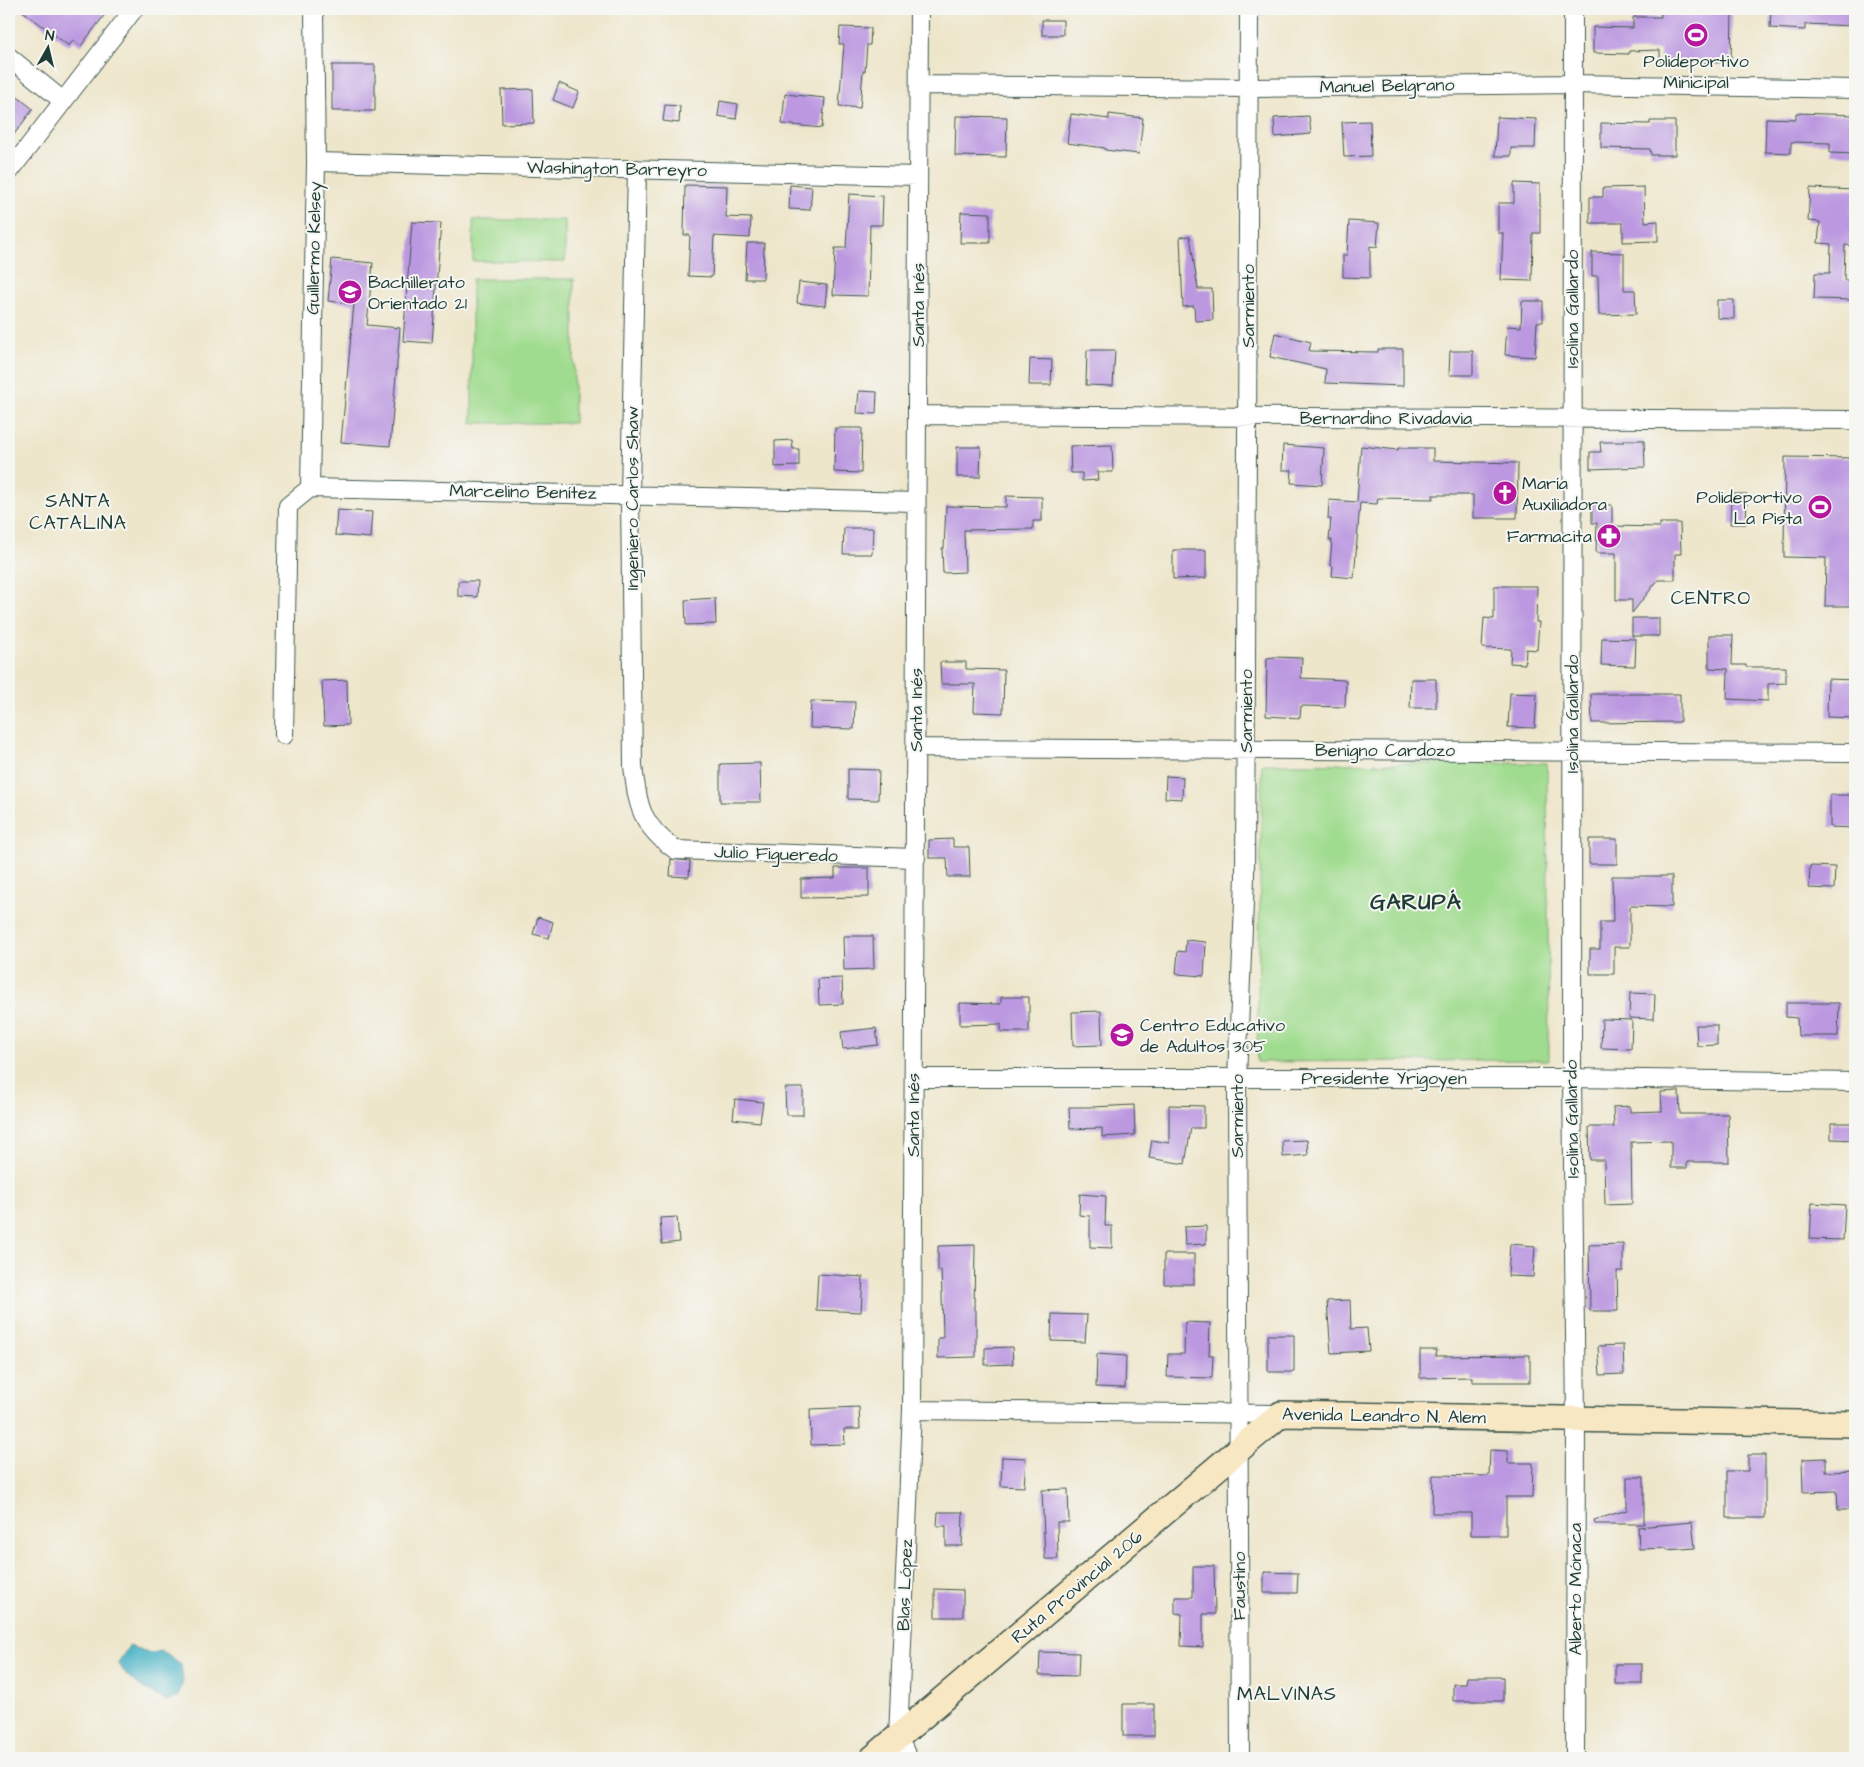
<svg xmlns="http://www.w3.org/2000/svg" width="1864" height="1767" font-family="'Architects Daughter',sans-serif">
	<rect width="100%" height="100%" fill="#f6f6f2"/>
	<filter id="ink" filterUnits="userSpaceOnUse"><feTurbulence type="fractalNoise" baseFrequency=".02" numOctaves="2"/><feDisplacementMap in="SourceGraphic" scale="10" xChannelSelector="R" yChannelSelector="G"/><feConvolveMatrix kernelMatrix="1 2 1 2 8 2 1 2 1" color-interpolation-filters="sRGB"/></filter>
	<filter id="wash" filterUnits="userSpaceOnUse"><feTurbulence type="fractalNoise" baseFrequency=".0096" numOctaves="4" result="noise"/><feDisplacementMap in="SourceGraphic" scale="20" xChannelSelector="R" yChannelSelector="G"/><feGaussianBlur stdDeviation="1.12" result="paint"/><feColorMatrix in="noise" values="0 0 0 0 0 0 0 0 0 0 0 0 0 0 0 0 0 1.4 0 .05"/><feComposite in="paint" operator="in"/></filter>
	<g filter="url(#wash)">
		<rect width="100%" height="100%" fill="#eee6cb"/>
		<!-- green -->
		<path fill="#a0dc8f" stroke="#608c62" d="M473 220H565V262L473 261Z
			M472 279H574V423H472Z
			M1547 763 1549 1060 1257 1062 1262 764Z"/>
		<!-- water -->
		<path fill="#49b4c6" stroke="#34787d" d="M129 1646 151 1653 162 1651 181 1665 183 1681 178 1697 166 1701C147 1690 129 1682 118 1663Z"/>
		<g id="blocks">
			<!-- building -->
			<path fill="#bb98e0" d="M20 9H109L81 46 73 40 69 46Z
				M1661 9H1732L1731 63 1660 62V50L1629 51V54L1593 53V27L1633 28V17H1661Z
				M1771 9H1855V26L1805 24V30L1770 28Z
				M1042 20H1063V35H1042Z
				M840 27 871 28 870 45H867L865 71H863L860 108 839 106 844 44H839Z
				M332 65H375V111H332Z
				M559 83 579 92 573 108 553 100Z
				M533 89 534 123 502 124 501 90Z
				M785 94 825 98 822 128 782 124Z
				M15 95 33 109 9 141V103Z
				M720 101 738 104 736 119 718 116Z
				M665 105 680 106 679 123 663 121Z
				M1796 113 1855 115V154L1830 153V143L1791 142V153L1765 152 1766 118 1796 119Z
				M1071 114 1109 119V114L1143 118 1139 154 1105 150V148L1067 143Z
				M956 116 1007 117 1006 157 955 156Z
				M1309 116 1311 134 1275 137 1274 118Z
				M1497 117 1536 119 1535 148H1511V156H1495Z
				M1370 121 1371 156 1344 157 1342 122Z
				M1650 121H1675V155H1651L1650 149 1601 148V123L1650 124Z
				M1514 183 1540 184V233H1533L1532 281 1501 280 1503 233H1498V203H1514Z
				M685 185 727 186 726 217 751 218 750 238 714 236 712 277 688 276 690 235H684Z
				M790 185 812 187 810 210 789 209Z
				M1644 187 1645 222 1658 221V241L1623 242V223H1590V197H1603V188Z
				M1810 188 1855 190V246L1845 245 1844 280H1855V300L1814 299 1815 273H1830L1831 244 1818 243 1820 222 1808 221Z
				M849 194 883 196 882 225H870L868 296 833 295 835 248H846Z
				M961 212 990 213V243H960Z
				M1349 221 1379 223 1377 247 1370 246V278L1343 277V255H1347Z
				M412 222 441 223 432 343 403 341Z
				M1190 236 1198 289H1212L1213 320 1195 321 1194 306 1183 307 1180 237Z
				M747 243H764L763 279H745Z
				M1592 252 1624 253V290H1635L1636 314 1599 315 1598 276H1592Z
				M332 259 373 263 367 325 400 328 390 446 341 442 354 304 328 301Z
				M799 282 827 285 825 306 797 303Z
				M1717 300H1734V319L1717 318Z
				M1522 301H1543V322H1537L1535 357 1505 355 1507 326 1521 327Z
				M1275 333 1311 342 1309 351 1378 352V349H1403V386L1325 383 1326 369 1270 357Z
				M1087 350H1115L1113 386 1086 385Z
				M1450 351H1473V375H1449Z
				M1030 359 1052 360 1051 385H1029Z
				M859 391 877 392 876 414 857 413Z
				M835 428H862L861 473 834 472Z
				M792 440 793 449H799V466L775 467V441Z
				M1623 440H1644L1645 467 1590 469V452H1601L1600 442H1624Z
				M1112 445 1113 472H1097L1098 480 1082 481V473H1071L1070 446Z
				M1283 445 1324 448 1322 485 1291 483 1292 470H1282Z
				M1361 446 1398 450V448H1433V461L1518 463 1517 518H1473V495H1433V499L1378 498 1377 504 1360 503 1354 578 1332 576 1333 566 1330 565 1332 540H1329L1331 519H1328L1329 500 1357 502Z
				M957 447H981L980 477H957Z
				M1785 457 1855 458V606H1825L1826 558 1784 557Z
				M1731 494H1747L1746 524H1730Z
				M1006 496 1042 497V521H1033V529L964 530 965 572 943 573 942 548H944L946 506 1006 507Z
				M1592 505H1612V526L1660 527V523H1680L1681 554H1675V580H1658L1632 613V600H1616V553H1596L1597 523H1592Z
				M337 510 372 512 370 538 335 535Z
				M844 528H873L872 554H843Z
				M1173 550H1206V578L1173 579Z
				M458 581H478L477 597 458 596Z
				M1494 586H1537L1536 622H1539L1537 650 1526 649 1525 664 1510 663 1511 649 1482 648 1484 618 1494 619Z
				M715 598 716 624 686 625 685 600Z
				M1632 618H1659V636H1632Z
				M1709 635H1733L1732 665H1746V667H1786V683L1768 684V701L1727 699 1728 669 1709 668Z
				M1602 638 1636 639 1635 666 1601 665Z
				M1275 657 1302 658 1301 678 1346 680 1345 707 1301 706 1300 718 1266 716 1267 658Z
				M940 662H966V669L1004 670 1003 713 974 712 975 684H941Z
				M1411 679H1436V708H1410Z
				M1828 679 1855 680V718L1827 717Z
				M347 680 348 725 324 726 322 681Z
				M1510 693 1537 694 1535 728 1508 727Z
				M1591 694H1680V722L1592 723Z
				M811 701 855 702 854 729 810 728Z
				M760 763 761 802H720V764Z
				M848 769 879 770 878 800 848 799Z
				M1166 776 1183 777 1182 799 1165 798Z
				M1830 795H1855V828L1830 827Z
				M953 839V847H969L970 877H948L947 858H929V840Z
				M1589 839H1617V864H1589Z
				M671 859 690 861 689 877 670 876Z
				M1810 866 1835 867 1834 889 1809 888Z
				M835 868H869V897L801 898V879L835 878Z
				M1612 876H1672V907L1630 906V947H1614V974H1590V949H1600V922H1613Z
				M538 917 553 922 549 938 533 934Z
				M843 936H873L874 969 844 970Z
				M1186 940 1206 942 1204 976 1176 974 1178 951 1185 952Z
				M842 978 843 1004 819 1005 818 979Z
				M1630 993 1655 994 1654 1019 1629 1018Z
				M1001 997H1029V1032H1001V1024L960 1025V1003L1001 1004Z
				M1786 1003H1839L1838 1036H1798L1797 1018 1786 1017Z
				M1101 1011 1102 1045 1073 1046 1072 1012Z
				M1602 1019 1632 1020 1631 1049 1601 1048Z
				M1696 1025H1717V1045L1697 1046Z
				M876 1028 878 1045 843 1049 841 1032Z
				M785 1088H803V1115H786Z
				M1679 1091 1680 1114H1728L1729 1162H1687V1168H1671V1141L1631 1142 1632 1204 1605 1205 1604 1160H1590L1589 1127H1614L1613 1107 1630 1106V1112L1662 1111 1661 1092Z
				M735 1099 763 1102 760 1122 733 1119Z
				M1134 1105 1135 1135 1102 1137V1128L1070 1129 1069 1107H1093Z
				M1169 1105 1204 1106V1128H1191L1185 1164 1149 1158 1152 1140 1169 1143Z
				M1831 1123H1855V1140L1831 1139Z
				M1307 1140 1308 1155 1283 1157 1282 1141Z
				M1080 1194 1106 1196 1105 1226H1112V1248L1090 1247V1216L1079 1215Z
				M1812 1203 1845 1205 1843 1240 1810 1239Z
				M677 1217 679 1242 662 1244 660 1218Z
				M1206 1226V1244L1185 1245 1184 1227Z
				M1510 1244 1535 1246 1533 1277 1508 1276Z
				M1623 1244V1271H1617L1618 1311H1590L1589 1245Z
				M975 1245 974 1310H976V1357L938 1358V1338H943L942 1295 941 1270 938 1271V1246Z
				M1164 1254H1194V1284H1164Z
				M818 1274 863 1277 861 1312 816 1310Z
				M1350 1300 1351 1329 1367 1328 1369 1351 1331 1353 1327 1301Z
				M1052 1314 1087 1315 1085 1342 1051 1341Z
				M1185 1322 1210 1323 1209 1355H1213L1212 1378 1167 1377 1168 1354H1184Z
				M1268 1335H1294V1372H1268Z
				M1623 1345 1624 1374 1600 1375 1598 1346Z
				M1012 1347 1013 1364 985 1365V1348Z
				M1420 1350H1437L1436 1356 1530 1355V1382H1472V1377L1420 1378Z
				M1097 1354 1126 1356 1125 1388 1096 1387Z
				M859 1407 860 1429H844L845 1444 811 1445 810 1409Z
				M1490 1450 1508 1451V1463H1533L1532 1497H1506V1535H1471V1513H1432L1433 1475 1489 1476Z
				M1748 1455H1765V1518H1727V1471H1748Z
				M1002 1457 1026 1458 1024 1487 1001 1486Z
				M1826 1458V1472L1855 1471V1510H1838L1837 1491 1803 1492 1802 1459Z
				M1627 1477H1644V1524H1595L1594 1520 1627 1510Z
				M1068 1489 1069 1522H1057L1058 1559H1045L1042 1490Z
				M938 1512H963L962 1546H946V1526H937Z
				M1692 1522 1695 1548 1667 1550V1548L1639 1549 1638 1527Z
				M1193 1566H1214L1215 1614H1203V1647L1181 1646 1182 1614 1175 1613V1597H1193Z
				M1264 1572 1298 1573 1297 1593H1264Z
				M935 1589 963 1590V1617H935Z
				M1040 1652 1079 1653 1078 1676 1039 1675Z
				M1615 1664H1642V1684H1615Z
				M1467 1677H1503V1701H1453V1684H1466Z
				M1123 1704H1154V1736H1123Z"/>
		</g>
	</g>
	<g filter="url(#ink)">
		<use href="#blocks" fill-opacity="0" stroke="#3e564b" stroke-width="1"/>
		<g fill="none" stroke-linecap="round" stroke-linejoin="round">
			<defs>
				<path id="street" d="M1573 9 1572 1078 1576 1419 1575 1758
					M9 57 63 101
					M919 85 1249 88 1573 84 1855 89
					M316 162 918 176
					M637 169 630 495 633 765C637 805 641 826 676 850L916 858
					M9 172 134 9
					M917 415 1855 420
					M310 488 916 502
					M310 488 316 162 314 9
					M284 735 288 506 310 488
					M915 748 1855 753
					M914 1078H1572L1855 1082
					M912 1410 1281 1414
					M908 1758 898 1737 912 1410 919 9
					M1240 1758 1237 1079 1245 877 1249 9"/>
				<path id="secondary" d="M873 1758 1281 1414 1855 1424"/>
			</defs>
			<!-- street casing -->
			<use href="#street" stroke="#3e564b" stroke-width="20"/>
			<!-- secondary casing -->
			<use href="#secondary" stroke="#3e564b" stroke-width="28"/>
			<!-- street -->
			<use href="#street" stroke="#fff" stroke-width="18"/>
			<!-- secondary -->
			<use href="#secondary" stroke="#f8e7c3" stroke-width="25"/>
		</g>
	</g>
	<!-- icons -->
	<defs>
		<symbol id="stadium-disc" viewBox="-11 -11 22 22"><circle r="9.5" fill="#b5179e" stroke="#f6f6f2"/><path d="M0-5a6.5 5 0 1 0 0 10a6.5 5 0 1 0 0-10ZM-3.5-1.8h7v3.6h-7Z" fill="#fff"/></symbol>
		<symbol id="school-disc" viewBox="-11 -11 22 22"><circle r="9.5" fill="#b5179e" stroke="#f6f6f2"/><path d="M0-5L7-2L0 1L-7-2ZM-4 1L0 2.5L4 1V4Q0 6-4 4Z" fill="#fff"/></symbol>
		<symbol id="church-disc" viewBox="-11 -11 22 22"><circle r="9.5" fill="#b5179e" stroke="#f6f6f2"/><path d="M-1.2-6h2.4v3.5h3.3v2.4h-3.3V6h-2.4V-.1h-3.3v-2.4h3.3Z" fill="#fff"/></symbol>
		<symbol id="pharmacy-disc" viewBox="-11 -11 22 22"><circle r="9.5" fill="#b5179e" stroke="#f6f6f2"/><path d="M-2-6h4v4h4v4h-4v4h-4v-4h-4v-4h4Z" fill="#fff"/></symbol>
	</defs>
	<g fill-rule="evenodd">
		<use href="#stadium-disc" x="1682" y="21" width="28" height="28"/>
		<use href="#school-disc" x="336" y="278" width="28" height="28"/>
		<use href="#church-disc" x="1491" y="479" width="28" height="28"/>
		<use href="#stadium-disc" x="1806" y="493" width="28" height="28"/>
		<use href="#pharmacy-disc" x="1595" y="522" width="28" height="28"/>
		<use href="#school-disc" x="1108" y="1021" width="28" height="28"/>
	</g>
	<g text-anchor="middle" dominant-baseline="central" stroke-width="4" stroke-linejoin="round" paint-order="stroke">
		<!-- poi labels -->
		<g font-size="18" fill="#1f3d34" stroke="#f6f6f2" text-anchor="start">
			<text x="1696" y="61" text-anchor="middle">Polideportivo<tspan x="1696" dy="21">Minicipal</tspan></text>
			<text x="368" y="282">Bachillerato<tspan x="368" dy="21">Orientado 21</tspan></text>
			<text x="1522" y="483">María<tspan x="1522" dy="21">Auxiliadora</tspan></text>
			<text x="1802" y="497" text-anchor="end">Polideportivo<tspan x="1802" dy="21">La Pista</tspan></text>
			<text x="1592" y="536" text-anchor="end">Farmacita</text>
			<text x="1140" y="1025">Centro Educativo<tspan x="1140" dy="21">de Adultos 305</tspan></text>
		</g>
		<!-- street labels -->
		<g font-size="18" fill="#1f3d34" stroke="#f6f6f2">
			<text transform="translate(1387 86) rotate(-1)">Manuel Belgrano</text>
			<text transform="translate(617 169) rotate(1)">Washington Barreyro</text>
			<text transform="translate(314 248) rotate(-89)">Guillermo Kelsey</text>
			<text transform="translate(918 305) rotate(-90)">Santa Inés</text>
			<text transform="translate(1248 306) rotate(-90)">Sarmiento</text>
			<text transform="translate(1572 309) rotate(-90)">Isolina Gallardo</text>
			<text x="1386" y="418">Bernardino Rivadavia</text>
			<text transform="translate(523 492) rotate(1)">Marcelino Benítez</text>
			<text transform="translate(632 498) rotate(-90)">Ingeniero Carlos Shaw</text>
			<text transform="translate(916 710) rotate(-90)">Santa Inés</text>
			<text transform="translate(1246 711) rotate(-90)">Sarmiento</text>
			<text transform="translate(1572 714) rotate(-90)">Isolina Gallardo</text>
			<text x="1385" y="750">Benigno Cardozo</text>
			<text transform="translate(776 854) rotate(2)">Julio Figueredo</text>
			<text x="1384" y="1078">Presidente Yrigoyen</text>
			<text transform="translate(913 1115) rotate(-90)">Santa Inés</text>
			<text transform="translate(1237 1116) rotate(-90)">Sarmiento</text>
			<text transform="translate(1572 1119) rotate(-91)">Isolina Gallardo</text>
			<text transform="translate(1384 1416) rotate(1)">Avenida Leandro N. Alem</text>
			<text transform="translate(905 1585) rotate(-88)">Blas López</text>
			<text transform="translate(1239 1586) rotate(-90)">Faustino</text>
			<text transform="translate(1077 1587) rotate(-40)">Ruta Provincial 206</text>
			<text transform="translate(1575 1589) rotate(-90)">Alberto Mónaca</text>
		</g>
		<!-- neighbourhood labels -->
		<g font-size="19" letter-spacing="1" fill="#1f3d34" stroke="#f6f6f2">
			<text x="78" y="501">SANTA<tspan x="78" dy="22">CATALINA</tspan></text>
			<text x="1711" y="598">CENTRO</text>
			<text x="1287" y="1694">MALVINAS</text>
		</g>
		<!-- district labels -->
		<g font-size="22" font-weight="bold" letter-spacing="1" fill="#1f3d34" stroke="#f6f6f2">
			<text x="1416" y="902">GARUPÁ</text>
		</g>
	</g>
	<!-- margin -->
	<rect width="1864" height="1767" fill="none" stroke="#f6f6f2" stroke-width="30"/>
	<!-- north arrow -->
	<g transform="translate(48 48) rotate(8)" stroke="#f6f6f2" stroke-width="4" paint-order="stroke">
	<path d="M0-4L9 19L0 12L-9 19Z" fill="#1f3d34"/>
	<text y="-8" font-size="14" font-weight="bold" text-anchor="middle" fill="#1f3d34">N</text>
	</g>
</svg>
